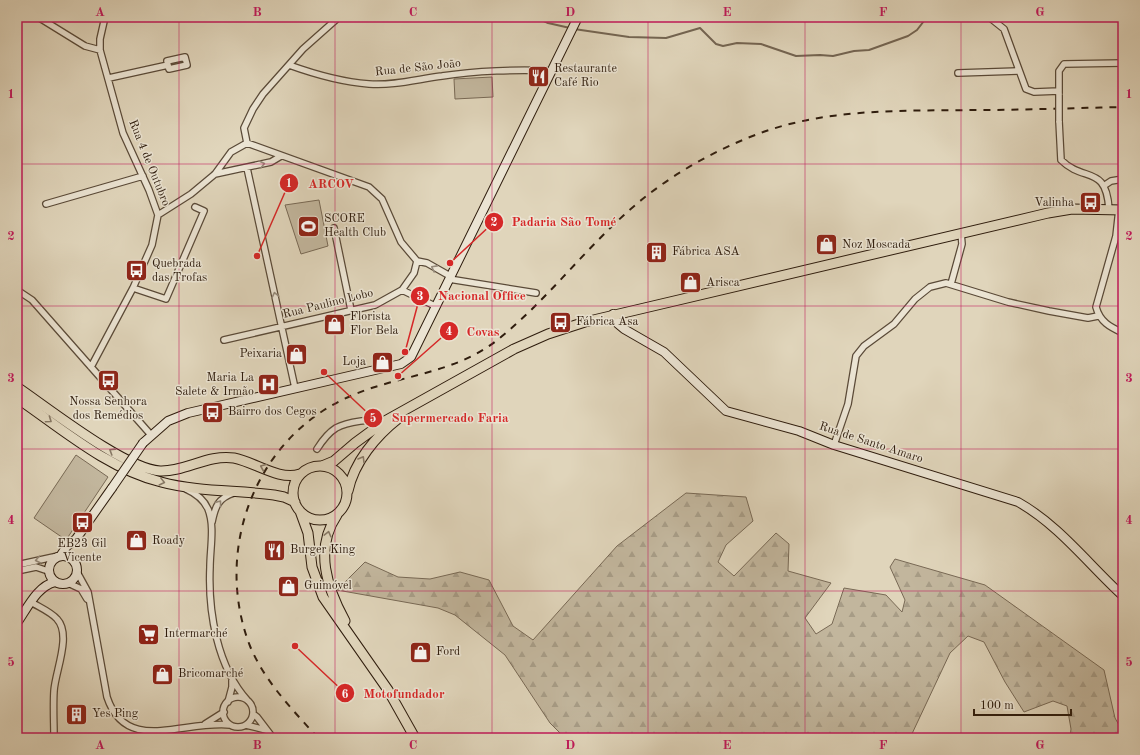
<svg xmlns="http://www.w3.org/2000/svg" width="1140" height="755" font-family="'Old Standard TT',serif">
	<defs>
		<pattern id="forest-firs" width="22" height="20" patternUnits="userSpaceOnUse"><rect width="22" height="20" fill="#c2b69d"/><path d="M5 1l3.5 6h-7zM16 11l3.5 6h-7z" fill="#a79c86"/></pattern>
	</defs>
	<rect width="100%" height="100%" fill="#e0d5bb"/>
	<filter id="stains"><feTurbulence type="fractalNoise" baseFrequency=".005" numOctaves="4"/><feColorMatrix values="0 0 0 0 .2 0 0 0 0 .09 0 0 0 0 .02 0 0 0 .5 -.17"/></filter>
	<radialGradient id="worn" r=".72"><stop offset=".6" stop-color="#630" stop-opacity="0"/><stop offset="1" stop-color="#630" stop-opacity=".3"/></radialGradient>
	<!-- forest -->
	<path fill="url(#forest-firs)" stroke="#786955" d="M686 493 746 497 753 521 726 545 718 562 734 576 776 533 789 544 788 571 831 583 805 618 816 634 832 624 844 588 886 595 902 612 905 600 890 567 895 559 985 585 1104 670 1115 718 1123 732V738H1070L1071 729 1067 706 1053 701 1024 712 1005 682 984 642 968 636 950 653 910 738H565L550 723 505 655 455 615 438 608 337 590 365 562 398 577 430 579 460 572 489 580 513 626 533 640 617 546Z"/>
	<!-- park -->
	<path fill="#c2b69d" stroke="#786955" d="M492 77 493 97 455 99 454 79Z
		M319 200 328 246 301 254 285 205Z
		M76 455 108 477 66 540 34 518Z"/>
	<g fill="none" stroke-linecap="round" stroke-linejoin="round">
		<!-- stream -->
		<path stroke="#746552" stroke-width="2" d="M535 17 548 23 570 28
			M574 29 629 37 666 38 700 28 716 44 723 46 737 43 761 44 796 56 820 55 833 56 854 51 869 50 908 36 917 30 927 17"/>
		<defs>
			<path id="street" d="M38 17 85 46 100 50
				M989 17 1004 29 1026 89 1034 92 1059 91
				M289 65C314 74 342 82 369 84 393 86 418 79 442 76 474 71 519 69 552 71
				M958 73 1019 71
				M109 78 168 65 169 69 187 65 185 57 167 61 168 65
				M1059 93V71L1064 64 1123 63
				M1059 121 1061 160C1084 183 1106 164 1109 209
				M247 143 369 187 382 199 401 242 417 261
				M247 143 244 128 253 109 263 94 303 49 339 17
				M247 168 295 388
				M215 174 271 162 281 156
				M1105 185 1111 181 1123 179
				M46 204 143 176
				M1119 209 1116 236 1096 307C1100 322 1110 327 1123 333
				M158 215 191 194 215 174 231 152 247 143
				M334 228 351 310
				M417 261 427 263 450 276
				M449 279 536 293
				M951 284 962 244 961 233
				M133 288 166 299 204 211 195 207
				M17 290 32 300 151 435
				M402 290 435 306
				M224 340 375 305 402 290 414 273 417 261
				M91 367 133 288 152 245 158 215 149 190 123 133 100 50V39L105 17
				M834 445 848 404 856 356 864 346 894 324 915 299 930 287 946 283 1008 302 1049 311 1088 318 1098 316
				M317 449C322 441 328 433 336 428 347 422 373 418 385 421
				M186 489C195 493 204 500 208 509 215 526 210 549 210 567 208 612 217 667 248 701
				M212 522C215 507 218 498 234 493
				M17 565 58 556
				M17 571 36 567 48 571
				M77 572 88 592 107 697C126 755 183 720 230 725
				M68 583 81 589 87 599
				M31 602C39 607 51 612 57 619 72 635 55 672 54 691 53 707 54 723 54 738
				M223 712a15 15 0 1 1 30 0a15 15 0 1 1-30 0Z
				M228 702 232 687V680
				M253 714 257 717 273 738
				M205 724 224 712
				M246 725 266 730"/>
			<path id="secondary" d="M613 314 618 324 624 329 664 352 726 411 799 431 834 445 1018 502C1059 525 1089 565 1123 596
				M143 443 168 421 188 413 401 364 411 357 578 17
				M61 555 67 546 76 539 112 488
				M49 570a14 14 0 1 1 28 0a14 14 0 1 1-28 0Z
				M17 623C27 609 37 586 55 582"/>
			<path id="primary" d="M17 387C48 408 125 469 160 471 185 472 208 454 234 458 255 462 279 481 300 474
				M17 398C62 429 108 469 161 482 198 492 237 490 274 495L284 497 295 502
				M293 493a27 27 0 1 1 54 0a27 27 0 1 1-54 0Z
				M322 466 334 461 355 443 385 421 514 349 548 334 585 322 1048 213 1072 209 1123 210
				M348 491C354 462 376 436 399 418
				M300 511 308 533 312 567 323 597 388 690 415 738
				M337 515C314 549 327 588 345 621"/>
		</defs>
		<!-- street casing -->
		<use href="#street" stroke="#5a4a38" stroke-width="8"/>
		<!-- secondary casing -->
		<use href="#secondary" stroke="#2e1c0d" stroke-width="10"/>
		<!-- primary casing -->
		<use href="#primary" stroke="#2e1c0d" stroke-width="11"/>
		<!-- street -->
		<use href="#street" stroke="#ebe4d3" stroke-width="5.5"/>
		<!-- secondary -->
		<use href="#secondary" stroke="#ebe4d3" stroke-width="8"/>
		<!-- primary -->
		<use href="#primary" stroke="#e0d5bb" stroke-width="9"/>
		<!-- rail -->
		<path stroke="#2e1c0d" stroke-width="2" stroke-dasharray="7 7" stroke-linecap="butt" d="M318 738C292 709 265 682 250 646 214 554 252 444 342 400 392 375 451 376 496 341 543 304 580 255 624 215 664 178 715 149 766 131 834 108 905 111 976 110 1025 110 1074 108 1123 107"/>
		<defs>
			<path id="street-bridge" d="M1059 95V121"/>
			<path id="secondary-bridge" d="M112 488 143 443"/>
		</defs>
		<!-- street-bridge casing -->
		<use href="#street-bridge" stroke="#5a4a38" stroke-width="8" stroke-linecap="butt"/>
		<!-- secondary-bridge casing -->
		<use href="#secondary-bridge" stroke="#2e1c0d" stroke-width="10" stroke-linecap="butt"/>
		<!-- street-bridge -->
		<use href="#street-bridge" stroke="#ebe4d3" stroke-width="5.5"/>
		<!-- secondary-bridge -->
		<use href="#secondary-bridge" stroke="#ebe4d3" stroke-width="8"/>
	</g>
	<!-- one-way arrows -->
	<defs><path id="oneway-chevron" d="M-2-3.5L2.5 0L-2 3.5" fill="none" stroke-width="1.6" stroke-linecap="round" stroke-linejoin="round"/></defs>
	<g stroke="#968a7a">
		<use href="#oneway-chevron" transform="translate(262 164) rotate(-14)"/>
		<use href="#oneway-chevron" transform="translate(434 268) rotate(-152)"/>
		<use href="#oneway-chevron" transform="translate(275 295) rotate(-103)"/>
		<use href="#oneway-chevron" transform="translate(219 503) rotate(-53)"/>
		<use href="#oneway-chevron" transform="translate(38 560) rotate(168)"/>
	</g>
	<g stroke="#877864">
		<use href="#oneway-chevron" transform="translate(49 420) rotate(35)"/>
		<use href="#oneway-chevron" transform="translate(112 451) rotate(-148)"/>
		<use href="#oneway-chevron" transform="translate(362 459) rotate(-59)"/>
		<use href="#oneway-chevron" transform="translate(263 467) rotate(-157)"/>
		<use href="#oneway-chevron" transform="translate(162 482) rotate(14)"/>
		<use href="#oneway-chevron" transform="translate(328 534) rotate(-76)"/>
	</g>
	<!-- grid -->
	<path fill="none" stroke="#c2185b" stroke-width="1" stroke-opacity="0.55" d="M179 17V738M335 17V738M492 17V738M648 17V738M805 17V738M961 17V738M17 164H1123M17 306H1123M17 449H1123M17 591H1123"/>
	<!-- icons -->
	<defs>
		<symbol id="restaurant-square" viewBox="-11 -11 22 22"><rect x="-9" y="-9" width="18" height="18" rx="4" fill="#8f2418" stroke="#ebe4d3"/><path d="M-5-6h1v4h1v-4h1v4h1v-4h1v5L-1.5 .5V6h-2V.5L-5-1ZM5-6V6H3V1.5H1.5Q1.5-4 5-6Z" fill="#fff"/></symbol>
		<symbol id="bus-square" viewBox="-11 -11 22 22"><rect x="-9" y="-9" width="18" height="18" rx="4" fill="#8f2418" stroke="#ebe4d3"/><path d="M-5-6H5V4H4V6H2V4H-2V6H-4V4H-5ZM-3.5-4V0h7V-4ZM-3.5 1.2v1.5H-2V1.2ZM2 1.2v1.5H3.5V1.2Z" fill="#fff"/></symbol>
		<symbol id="stadium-square" viewBox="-11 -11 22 22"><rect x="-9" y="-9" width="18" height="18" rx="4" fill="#8f2418" stroke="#ebe4d3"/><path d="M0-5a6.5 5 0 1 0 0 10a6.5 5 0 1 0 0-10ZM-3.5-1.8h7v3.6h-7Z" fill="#fff"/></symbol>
		<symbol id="shop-square" viewBox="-11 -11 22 22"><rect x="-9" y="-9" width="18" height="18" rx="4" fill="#8f2418" stroke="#ebe4d3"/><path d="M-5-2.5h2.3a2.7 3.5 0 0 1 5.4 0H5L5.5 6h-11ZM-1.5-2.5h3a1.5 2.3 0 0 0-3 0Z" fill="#fff"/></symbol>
		<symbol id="building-square" viewBox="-11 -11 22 22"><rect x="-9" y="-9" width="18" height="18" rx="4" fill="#8f2418" stroke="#ebe4d3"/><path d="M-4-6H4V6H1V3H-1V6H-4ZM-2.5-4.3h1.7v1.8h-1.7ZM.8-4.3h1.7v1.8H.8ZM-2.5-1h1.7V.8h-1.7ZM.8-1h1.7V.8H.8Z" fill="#fff"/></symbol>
		<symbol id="hospital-square" viewBox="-11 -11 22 22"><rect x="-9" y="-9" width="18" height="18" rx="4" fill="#8f2418" stroke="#ebe4d3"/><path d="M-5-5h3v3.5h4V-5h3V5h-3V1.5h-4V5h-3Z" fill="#fff"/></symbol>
		<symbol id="supermarket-square" viewBox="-11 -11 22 22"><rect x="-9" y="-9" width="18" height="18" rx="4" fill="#8f2418" stroke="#ebe4d3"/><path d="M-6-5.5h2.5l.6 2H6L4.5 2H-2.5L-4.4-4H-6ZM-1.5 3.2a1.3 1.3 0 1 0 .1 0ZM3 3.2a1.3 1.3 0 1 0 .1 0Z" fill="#fff"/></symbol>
	</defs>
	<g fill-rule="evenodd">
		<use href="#restaurant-square" x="526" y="64" width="25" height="25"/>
		<use href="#bus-square" x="1078" y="190" width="25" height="25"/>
		<use href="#stadium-square" x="296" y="214" width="25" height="25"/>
		<use href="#shop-square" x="814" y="232" width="25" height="25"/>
		<use href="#building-square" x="644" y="240" width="25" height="25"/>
		<use href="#bus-square" x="124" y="258" width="25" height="25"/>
		<use href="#shop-square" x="678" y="270" width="25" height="25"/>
		<use href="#bus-square" x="548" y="310" width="25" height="25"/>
		<use href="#shop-square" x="322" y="312" width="25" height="25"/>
		<use href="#shop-square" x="284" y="342" width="25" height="25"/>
		<use href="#shop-square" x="370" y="350" width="25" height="25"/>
		<use href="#bus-square" x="96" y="368" width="25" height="25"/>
		<use href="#hospital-square" x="256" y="372" width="25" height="25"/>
		<use href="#bus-square" x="200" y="400" width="25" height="25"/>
		<use href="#bus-square" x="70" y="510" width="25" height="25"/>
		<use href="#shop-square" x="124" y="528" width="25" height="25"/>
		<use href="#restaurant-square" x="262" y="538" width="25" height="25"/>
		<use href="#shop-square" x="276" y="574" width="25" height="25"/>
		<use href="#supermarket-square" x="136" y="622" width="25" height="25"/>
		<use href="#shop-square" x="408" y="640" width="25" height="25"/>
		<use href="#shop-square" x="150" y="662" width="25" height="25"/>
		<use href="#building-square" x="64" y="702" width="25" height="25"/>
	</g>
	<g text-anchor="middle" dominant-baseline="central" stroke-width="3" stroke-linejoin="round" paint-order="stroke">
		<!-- street labels -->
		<g font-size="12" fill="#2e1c0d" stroke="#ebe4d3">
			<text transform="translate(418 68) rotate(-6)">Rua de São João</text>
			<text transform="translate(149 163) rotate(68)">Rua 4 de Outubro</text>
			<text transform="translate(328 304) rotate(-14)">Rua Paulino Lobo</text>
			<text transform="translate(871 443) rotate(18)">Rua de Santo Amaro</text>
		</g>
		<!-- poi labels -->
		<g font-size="12" fill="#2e1c0d" stroke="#ebe4d3" text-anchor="start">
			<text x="554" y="69">Restaurante<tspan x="554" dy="14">Café Rio</tspan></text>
			<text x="1074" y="203" text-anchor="end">Valinha</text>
			<text x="324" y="219">SCORE<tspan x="324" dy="14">Health Club</tspan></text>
			<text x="842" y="245">Noz Moscada</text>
			<text x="672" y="252">Fábrica ASA</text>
			<text x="152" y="264">Quebrada<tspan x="152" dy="14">das Trofas</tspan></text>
			<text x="706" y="283">Arisca</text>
			<text x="350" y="317">Florista<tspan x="350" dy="14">Flor Bela</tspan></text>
			<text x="576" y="322">Fábrica Asa</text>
			<text x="282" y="354" text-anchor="end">Peixaria</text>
			<text x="366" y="362" text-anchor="end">Loja</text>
			<text x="254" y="378" text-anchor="end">Maria La<tspan x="254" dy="14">Salete &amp; Irmão</tspan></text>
			<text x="108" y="402" text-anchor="middle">Nossa Senhora<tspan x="108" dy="14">dos Remédios</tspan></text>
			<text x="228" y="412">Bairro dos Cegos</text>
			<text x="152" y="541">Roady</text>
			<text x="82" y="544" text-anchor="middle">EB23 Gil<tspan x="82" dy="14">Vicente</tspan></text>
			<text x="290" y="550">Burger King</text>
			<text x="304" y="586">Guimóvel</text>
			<text x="164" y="634">Intermarché</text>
			<text x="436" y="652">Ford</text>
			<text x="178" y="674">Bricomarché</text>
			<text x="92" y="714">Yes Ping</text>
		</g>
	</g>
	<!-- callouts -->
	<path fill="none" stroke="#d62828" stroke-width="1.5" d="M257 256L289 183M450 263L494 222M405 352L420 296M398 376L449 331M324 372L373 418M295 646L345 693"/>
	<g fill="#d62828" stroke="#ebe4d3" stroke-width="1.5">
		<circle cx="257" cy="256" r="4"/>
		<circle cx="450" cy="263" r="4"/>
		<circle cx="405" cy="352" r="4"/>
		<circle cx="398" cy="376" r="4"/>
		<circle cx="324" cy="372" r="4"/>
		<circle cx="295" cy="646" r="4"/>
		<circle cx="289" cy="183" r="10"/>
		<circle cx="494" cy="222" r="10"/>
		<circle cx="420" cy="296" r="10"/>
		<circle cx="449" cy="331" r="10"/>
		<circle cx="373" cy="418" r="10"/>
		<circle cx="345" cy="693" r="10"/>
	</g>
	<g font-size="12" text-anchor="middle" font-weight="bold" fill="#fff">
		<text x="289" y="187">1</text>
		<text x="494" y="226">2</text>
		<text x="420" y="300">3</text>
		<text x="449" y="335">4</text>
		<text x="373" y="422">5</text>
		<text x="345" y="698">6</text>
	</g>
	<g font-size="13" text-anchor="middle" font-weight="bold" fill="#d62828" stroke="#ebe4d3" stroke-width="3" stroke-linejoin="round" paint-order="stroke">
		<text x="331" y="188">ARCOV</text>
		<text x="564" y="226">Padaria São Tomé</text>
		<text x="482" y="300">Nacional Office</text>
		<text x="483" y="336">Covas</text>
		<text x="450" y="422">Supermercado Faria</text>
		<text x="404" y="698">Motofundador</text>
	</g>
	<!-- margin -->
	<rect width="1140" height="755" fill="none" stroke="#e0d5bb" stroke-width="44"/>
	<!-- scale -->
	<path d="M974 709v6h97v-6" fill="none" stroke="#2e1c0d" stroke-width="2"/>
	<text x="980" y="709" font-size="12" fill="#2e1c0d" stroke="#ebe4d3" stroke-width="3" paint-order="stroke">100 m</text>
	<rect x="22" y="22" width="1096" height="711" fill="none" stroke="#c2185b" stroke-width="1.5"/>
	<g font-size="13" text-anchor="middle" font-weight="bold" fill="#c2185b">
		<text x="100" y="16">A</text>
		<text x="257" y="16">B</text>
		<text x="413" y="16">C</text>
		<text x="570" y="16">D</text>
		<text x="727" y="16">E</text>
		<text x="883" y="16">F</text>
		<text x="1040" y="16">G</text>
		<text x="11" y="98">1</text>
		<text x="1129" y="98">1</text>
		<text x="11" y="240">2</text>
		<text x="1129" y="240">2</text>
		<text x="11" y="382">3</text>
		<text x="1129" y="382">3</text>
		<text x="11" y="524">4</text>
		<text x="1129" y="524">4</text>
		<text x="11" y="666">5</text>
		<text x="1129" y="666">5</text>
		<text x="100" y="749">A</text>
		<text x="257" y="749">B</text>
		<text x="413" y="749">C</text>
		<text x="570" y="749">D</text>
		<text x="727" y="749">E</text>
		<text x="883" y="749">F</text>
		<text x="1040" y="749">G</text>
	</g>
	<rect width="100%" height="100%" filter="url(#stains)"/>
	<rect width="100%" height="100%" fill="url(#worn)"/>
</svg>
